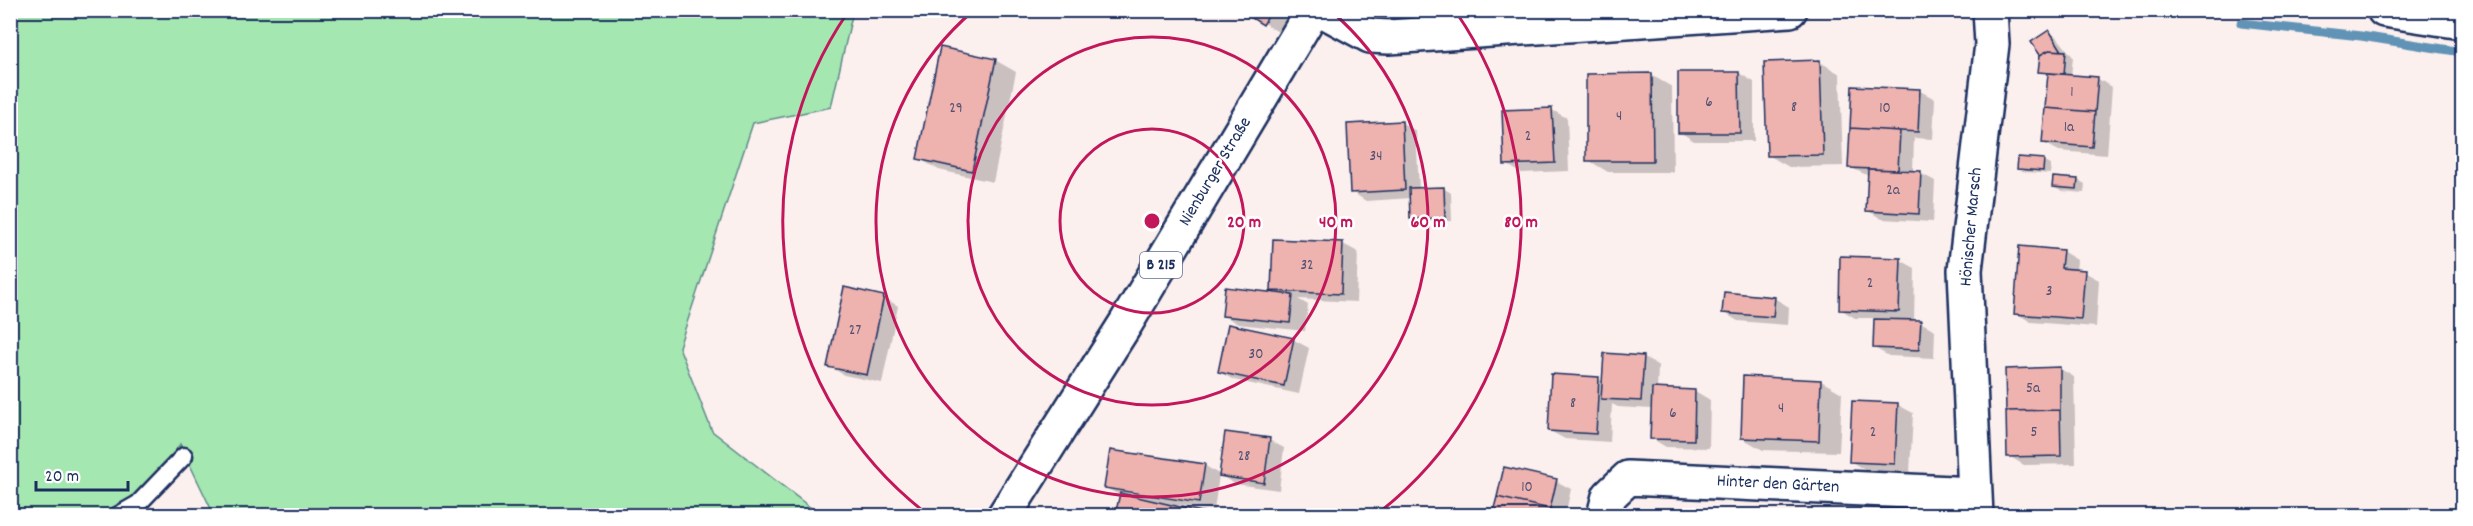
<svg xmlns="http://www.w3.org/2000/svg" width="2473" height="526" font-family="Dekko,sans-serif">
	<rect width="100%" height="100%" fill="#fcf0ef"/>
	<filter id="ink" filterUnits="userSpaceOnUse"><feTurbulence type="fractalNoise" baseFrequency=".0167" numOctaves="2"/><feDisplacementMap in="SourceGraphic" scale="12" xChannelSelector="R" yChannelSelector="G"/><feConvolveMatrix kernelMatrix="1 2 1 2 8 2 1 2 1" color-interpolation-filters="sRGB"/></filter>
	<g filter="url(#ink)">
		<!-- green -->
		<path fill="#a4e7b1" stroke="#608b88" stroke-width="1.5" d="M10 11H853L831 107 753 123 679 347 712 431 820 515H214L180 444 139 504 117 515H11Z"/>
		<!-- shadow -->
		<path fill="#0003" d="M1242 10H1300L1285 36Z
			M2049 32 2057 37 2073 57 2071 76 2098 79 2112 87 2107 155 2059 151 2044 143 2050 76 2040 71Z
			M995 60 1016 72 993 182 939 170 918 158Z
			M1820 62 1840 74 1843 166 1789 167 1768 155Z
			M1739 73 1754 82V141H1694L1680 132Z
			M1651 75 1672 87 1673 172H1608L1588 160Z
			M1853 88 1920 91 1935 99 1933 139 1914 138 1913 172 1920 173 1935 181 1933 222 1882 219 1867 210 1869 176 1849 167Z
			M1552 110 1567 118 1569 171 1521 173 1506 164Z
			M1402 123 1416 131 1419 189 1443 188 1451 193 1452 221 1419 222 1412 218 1411 198 1366 201 1352 192Z
			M2043 161 2051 165 2050 174 2026 172 2018 168Z
			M2078 180 2085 184 2084 193 2061 191 2053 187Z
			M1343 244 1358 252 1356 302 1298 299 1308 305 1305 331 1238 324 1223 315 1281 295 1272 290Z
			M2062 251 2077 260 2076 271 2084 272 2099 280 2096 327 2031 322 2016 313Z
			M1900 260 1915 268 1914 322H1920L1935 330 1934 358 1889 356 1874 348 1875 318H1855L1840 309Z
			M883 297 898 306 882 383 844 375 829 366Z
			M1774 298 1789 307 1788 325 1738 321 1723 312Z
			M1229 326 1294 340 1309 348 1299 394 1234 380 1219 372Z
			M1643 357 1658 366 1657 390 1695 391 1710 400 1709 448 1666 447 1651 438 1652 409 1618 407 1612 404 1610 442 1565 439 1550 431 1598 379 1604 382Z
			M2059 368 2074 377 2076 464 2024 465 2009 456Z
			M1745 378 1821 381 1842 393 1839 452 1763 450 1742 438Z
			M1898 405 1913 413 1910 472 1865 470 1850 461Z
			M1269 440 1284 448 1279 490 1235 484 1219 475 1214 510 1177 505 1176 507 1121 496 1106 488 1204 465 1220 475Z
			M1556 481 1571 489 1565 516H1494Z"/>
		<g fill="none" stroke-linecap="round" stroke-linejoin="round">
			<!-- stream -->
			<path stroke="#6193b6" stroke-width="9" d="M2241 23 2361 36 2462 52"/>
		</g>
		<!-- building -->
		<path fill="#eeb2af" stroke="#1b2f5e" stroke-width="1.5" d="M1239 10H1272L1263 25Z
			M2049 30 2062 51 2049 50 2040 55 2031 42Z
			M940 47 996 59 972 171 917 159Z
			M2049 50 2066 51 2064 74 2038 72 2040 55Z
			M1820 60 1823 155 1767 156 1764 62Z
			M1678 72H1739L1740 133H1678Z
			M1652 73 1653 161H1586V74Z
			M2048 73 2098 77 2095 112 2045 108Z
			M1852 86 1920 89 1918 132 1850 128Z
			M1552 108 1555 163 1504 165 1502 110Z
			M2045 108 2095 112 2092 147 2042 143Z
			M1402 121 1405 190 1350 193 1347 124Z
			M1850 128 1900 131 1898 170 1848 168Z
			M2018 157 2044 159 2043 171 2017 169Z
			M1868 169 1921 171 1919 214 1866 211Z
			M2053 177 2078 179 2077 189 2052 187Z
			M1444 187 1445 218 1410 219 1409 188Z
			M1273 239 1343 242 1341 294 1271 291Z
			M2019 246 2063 250 2061 268 2085 270 2081 319 2014 314Z
			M1840 256 1901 258 1899 312 1839 310Z
			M844 287 884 296 867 375 827 367Z
			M1225 287 1293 295 1290 323 1222 316Z
			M1724 292 1775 297 1773 317 1722 313Z
			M1874 319 1921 320 1919 350 1873 348Z
			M1228 324 1294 338 1284 386 1218 372Z
			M1604 353 1644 356 1641 401 1601 399Z
			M2060 367V410L2006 411 2005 369Z
			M1551 374 1599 377 1596 434 1548 431Z
			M1743 376 1821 380 1819 441 1741 438Z
			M1652 388 1695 390 1694 440 1650 439Z
			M1852 401 1898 403 1895 464 1849 462Z
			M2060 410 2061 456 2007 457 2006 411Z
			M1225 432 1270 438 1264 483 1219 476Z
			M1110 450 1205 464 1199 503 1104 488Z
			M1504 467 1557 479 1550 509 1497 497Z
			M1120 493 1219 516H1115Z
			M1497 497 1550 509 1548 516H1492Z"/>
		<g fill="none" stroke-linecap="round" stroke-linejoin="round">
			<defs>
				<path id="service" d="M117 516 138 504 184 456"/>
				<path id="minor" d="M1322 10 1370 36 1389 37 1790 10
					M2384 10 2462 22
					M1604 516 1609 496 1628 478 1974 494
					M1976 516 1965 270 1992 44 1990 10"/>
				<path id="primary" d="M1004 516 1126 323 1313 10"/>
			</defs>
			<!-- service casing -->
			<use href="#service" stroke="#1b2f5e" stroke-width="21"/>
			<!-- minor casing -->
			<use href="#minor" stroke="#1b2f5e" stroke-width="38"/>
			<!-- primary casing -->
			<use href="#primary" stroke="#1b2f5e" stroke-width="38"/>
			<!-- service -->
			<use href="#service" stroke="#fff" stroke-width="16"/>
			<!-- minor -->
			<use href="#minor" stroke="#fff" stroke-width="33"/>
			<!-- primary -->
			<use href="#primary" stroke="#fff" stroke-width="33"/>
		</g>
	</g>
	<!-- distance rings -->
	<g fill="none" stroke="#c2185b" stroke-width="3">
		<circle cx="1152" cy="221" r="92"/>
		<circle cx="1152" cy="221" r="184"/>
		<path d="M1331 11A276 276 0 1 1 973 11"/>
		<path d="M927 514A369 369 0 0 1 848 12M1456 12A369 369 0 0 1 1377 514"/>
	</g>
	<g text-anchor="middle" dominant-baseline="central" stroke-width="5" stroke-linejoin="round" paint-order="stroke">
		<!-- number labels -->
		<g font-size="15" fill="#505072">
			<text x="2072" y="93">1</text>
			<text x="1709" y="103">6</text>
			<text x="1794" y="108">8</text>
			<text x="956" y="109">29</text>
			<text x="1885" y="109">10</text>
			<text x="1619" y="117">4</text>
			<text x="2069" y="128">1a</text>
			<text x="1528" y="137">2</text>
			<text x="1376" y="157">34</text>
			<text x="1893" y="191">2a</text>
			<text x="1307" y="266">32</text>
			<text x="1870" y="284">2</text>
			<text x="2049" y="292">3</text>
			<text x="855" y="331">27</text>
			<text x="1256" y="355">30</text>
			<text x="2033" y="389">5a</text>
			<text x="1573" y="404">8</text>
			<text x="1781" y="409">4</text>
			<text x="1673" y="414">6</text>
			<text x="1873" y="433">2</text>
			<text x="2034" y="433">5</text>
			<text x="1244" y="457">28</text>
			<text x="1527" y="488">10</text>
		</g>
		<!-- shield labels -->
		<rect fill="#fff" stroke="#5f6d8e" stroke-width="1.5" x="1140" y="252" width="42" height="26" rx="4.5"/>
		<g font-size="16" font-weight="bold" fill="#1b2f5e">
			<text x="1161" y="265">B 215</text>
		</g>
		<!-- street labels -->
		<g font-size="18" fill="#1b2f5e" stroke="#fff">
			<text transform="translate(1216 172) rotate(-59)">Nienburger Straße</text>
			<text transform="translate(1972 227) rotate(-85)">Hönischer Marsch</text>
			<text transform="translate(1778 485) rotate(3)">Hinter den Gärten</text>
		</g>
	</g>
	<circle cx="1152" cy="221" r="9" fill="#c2185b" stroke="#fff" stroke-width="3"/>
	<g font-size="18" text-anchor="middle" font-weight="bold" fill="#c2185b" stroke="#fff" stroke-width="5" stroke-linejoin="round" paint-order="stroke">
		<text x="1244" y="227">20 m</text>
		<text x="1336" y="227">40 m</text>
		<text x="1428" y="227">60 m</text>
		<text x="1521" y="227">80 m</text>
	</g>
	<!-- margin -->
	<rect width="2473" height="526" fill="none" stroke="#fff" stroke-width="36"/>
	<rect x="18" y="18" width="2437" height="490" fill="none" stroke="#1b2f5e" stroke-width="2" filter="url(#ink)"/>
	<!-- scale -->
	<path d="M36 481v9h92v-9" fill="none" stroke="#1b2f5e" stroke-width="3"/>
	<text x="45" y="481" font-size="18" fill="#1b2f5e" stroke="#ffffff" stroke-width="4.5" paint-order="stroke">20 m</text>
</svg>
